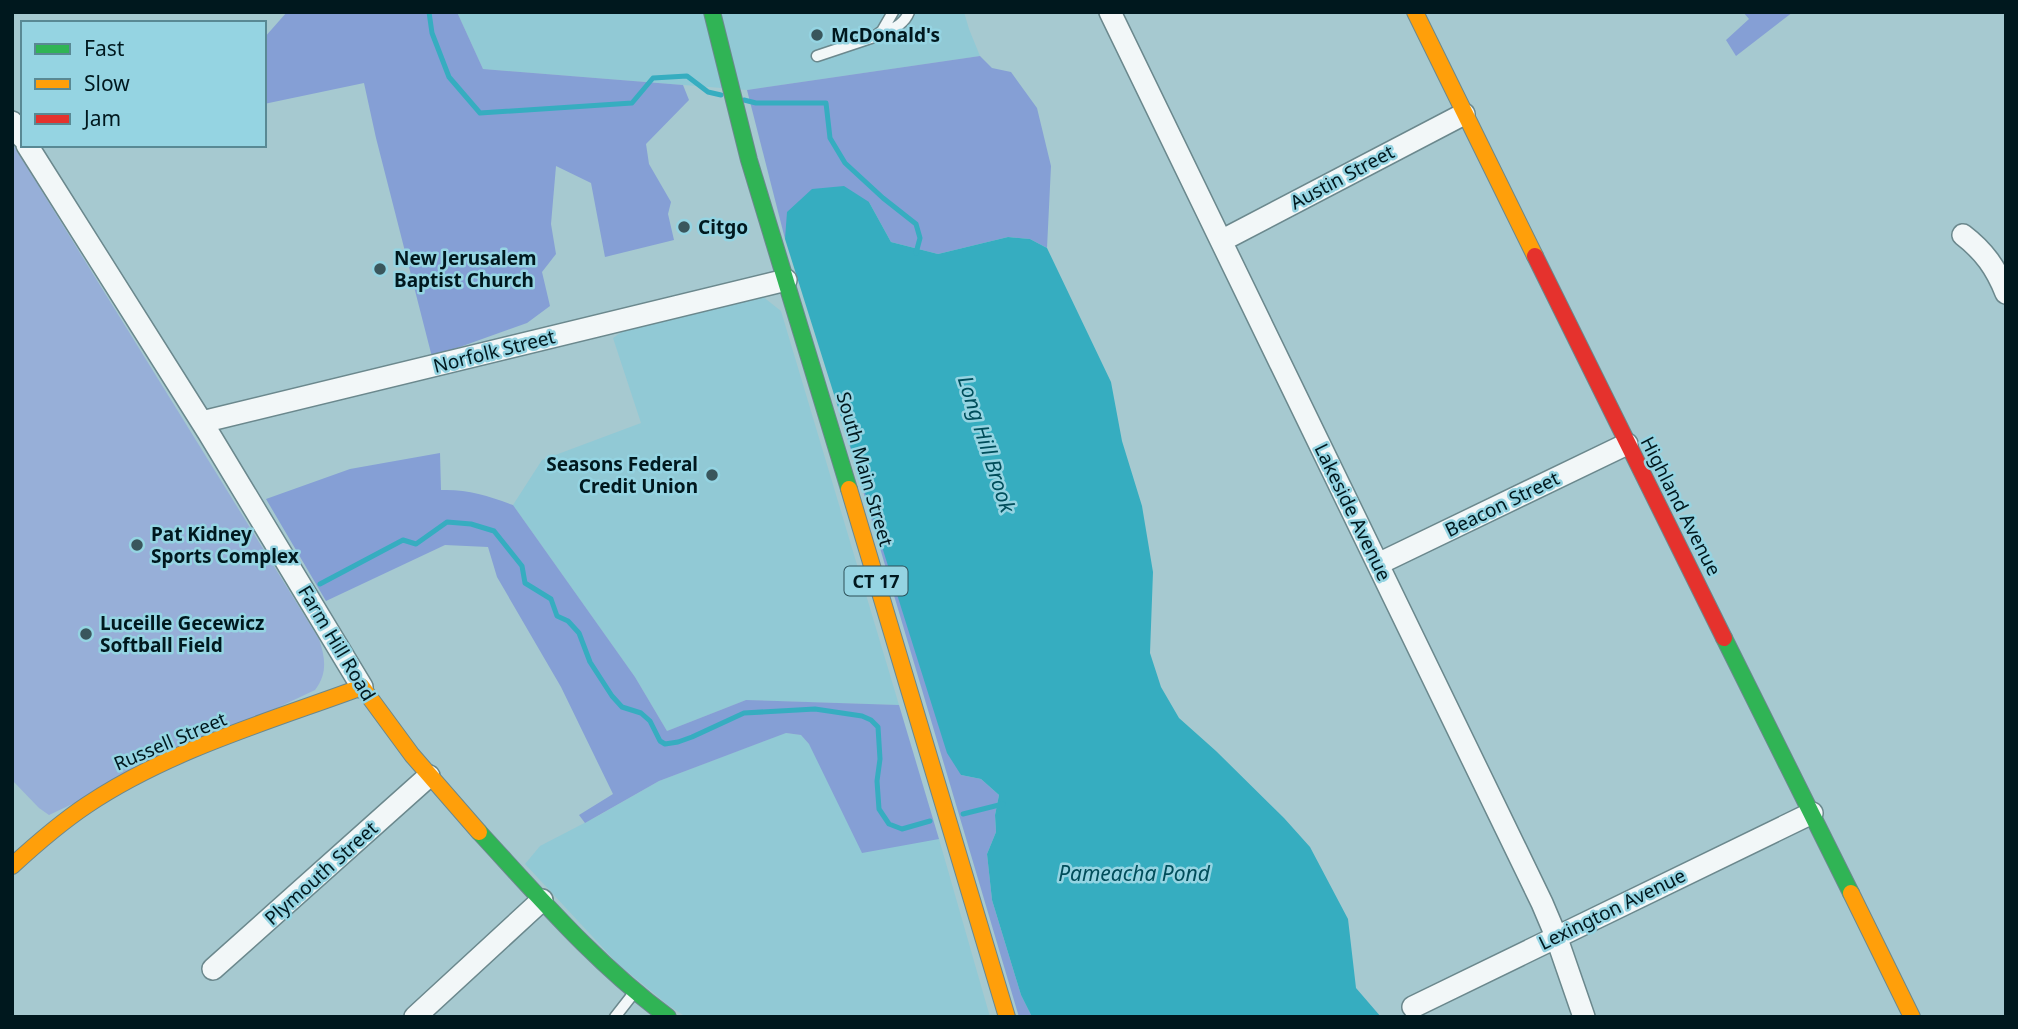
<svg xmlns="http://www.w3.org/2000/svg" width="2018" height="1029" font-family="'Noto Sans',sans-serif">
	<rect width="100%" height="100%" fill="#a6c9d0"/>
	<!-- built -->
	<path fill="#91c9d5" d="M457 12H964L969 29 980 56 747 90 483 69Z
		M762 296 781 311 899 705 746 700 667 731 635 677 513 505 542 460 641 423 613 338 626 329Z
		M785 733 801 735 809 744 939 839 990 1017H686L668 1005 618 964 525 864 540 846 596 817 659 781Z"/>
	<!-- green -->
	<path fill="#97afd8" d="M12 143 319 639C325 657 328 673 315 690L49 815 39 808 12 780Z"/>
	<!-- forest -->
	<path fill="#859fd5" d="M287 12H457L483 69 683 85 689 100 646 144 649 164 671 202 668 214 674 240 605 257 591 183 556 166 551 224 556 254 542 272 550 306 527 323 432 357 376 138 364 83 264 104V38Z
		M1743 12H1793L1736 56 1726 40 1749 19Z
		M980 56 992 68 1011 72 1037 108 1051 166 1047 248 1030 239 1008 237 938 254 891 242 869 202 785 239 747 90Z
		M834 393 961 775 981 779 999 795 995 815 996 832 987 854 992 900 1021 995 1032 1017H1019Z
		M440 453 441 490C467 489 489 496 513 505L635 677 667 731 746 700 899 705 939 839 862 853 809 744 801 735 786 733 659 781 585 823 579 815 613 794 561 687 497 577 488 547 445 545 326 601 266 499 350 469Z"/>
	<!-- water -->
	<path fill="#36adc0" d="M844 186 869 202 891 242 938 254 1008 237 1030 239 1047 248 1111 382 1122 441 1142 506 1153 572 1150 653 1161 687 1179 718 1216 751 1284 818 1310 847 1348 919 1356 988 1381 1017H1032L1021 995 992 900 987 854 996 832 995 815 999 795 981 779 961 775 947 753 785 239 787 212 812 189Z"/>
	<g fill="none" stroke-linecap="round" stroke-linejoin="round">
		<!-- stream -->
		<path stroke="#36adc0" stroke-width="5" d="M429 12 432 33 449 77 480 113 632 103 653 78 687 76 708 92 721 95
			M744 100 756 103H826L830 138 845 163 883 198 916 224 920 238 916 253
			M320 584 403 540 416 544 447 522 471 524 494 531 522 566 525 583 551 599 557 616 568 621 579 633 590 662 612 696 622 707 641 713 650 721 660 741 665 744 678 742 692 737 744 713 815 709 862 716 871 720 878 727 880 759 877 781 879 809 889 824 902 829 930 821
			M963 814 1003 804"/>
		<defs>
			<path id="lane" d="M880 35C892 29 904 25 909 12
				M817 56 874 37 882 31 893 12
				M615 1017 633 994"/>
			<path id="street" d="M1110 12 1542 903 1556 936 1584 1017
				M12 122 23 138
				M27 145 208 432 362 687
				M1963 235C1984 251 1996 268 2006 293
				M1221 241 1464 114
				M202 422 786 280
				M1378 564 1627 444
				M213 969 429 776
				M1413 1007 1812 813
				M415 1017 542 900"/>
			<path id="fast" d="M712 12 749 160 849 489
				M1724 638 1851 893
				M479 832C539 897 596 964 668 1017"/>
			<path id="slow" d="M1415 12 1535 256
				M849 489 1007 1017
				M12 866C36 844 60 823 87 805 169 750 270 721 362 687L412 755 479 832
				M1851 893 1912 1017"/>
			<path id="jam" d="M1535 256 1724 638"/>
		</defs>
		<!-- lane casing -->
		<use href="#lane" stroke="#6b888d" stroke-width="13"/>
		<!-- street casing -->
		<use href="#street" stroke="#6b888d" stroke-width="24"/>
		<!-- fast casing -->
		<use href="#fast" stroke="#6b888d" stroke-width="18"/>
		<!-- slow casing -->
		<use href="#slow" stroke="#6b888d" stroke-width="18"/>
		<!-- jam casing -->
		<use href="#jam" stroke="#6b888d" stroke-width="18"/>
		<!-- lane -->
		<use href="#lane" stroke="#f2f7f8" stroke-width="10"/>
		<!-- street -->
		<use href="#street" stroke="#f2f7f8" stroke-width="21"/>
		<!-- fast -->
		<use href="#fast" stroke="#30b455" stroke-width="16"/>
		<!-- slow -->
		<use href="#slow" stroke="#ff9f0a" stroke-width="16"/>
		<!-- jam -->
		<use href="#jam" stroke="#e5322d" stroke-width="16"/>
	</g>
	<!-- markers -->
	<g fill="#3a565c" stroke="#95d4e2" stroke-width="2.5">
		<circle cx="817" cy="35" r="7"/>
		<circle cx="684" cy="227" r="7"/>
		<circle cx="380" cy="269" r="7"/>
		<circle cx="712" cy="475" r="7"/>
		<circle cx="137" cy="545" r="7"/>
		<circle cx="86" cy="634" r="7"/>
	</g>
	<g text-anchor="middle" dominant-baseline="central" stroke-width="5" stroke-linejoin="round" paint-order="stroke">
		<!-- shield labels -->
		<rect fill="#95d4e2" stroke="#2d5059" stroke-width="2" x="844.5" y="566.5" width="63" height="29" rx="5"/>
		<g font-size="18" font-weight="bold" fill="#00181e">
			<text x="876" y="581">CT 17</text>
		</g>
		<!-- poi labels -->
		<g font-size="19" font-weight="bold" fill="#00181e" stroke="#95d4e2" text-anchor="start">
			<text x="831" y="35">McDonald's</text>
			<text x="698" y="227">Citgo</text>
			<text x="394" y="258">New Jerusalem<tspan x="394" dy="22">Baptist Church</tspan></text>
			<text x="698" y="464" text-anchor="end">Seasons Federal<tspan x="698" dy="22">Credit Union</tspan></text>
			<text x="151" y="534">Pat Kidney<tspan x="151" dy="22">Sports Complex</tspan></text>
			<text x="100" y="623">Luceille Gecewicz<tspan x="100" dy="22">Softball Field</tspan></text>
		</g>
		<!-- street labels -->
		<g font-size="19" fill="#00181e" stroke="#95d4e2">
			<text transform="translate(1342 177) rotate(-28)">Austin Street</text>
			<text transform="translate(494 351) rotate(-14)">Norfolk Street</text>
			<text transform="translate(865 469) rotate(74)">South Main Street</text>
			<text transform="translate(1502 504) rotate(-26)">Beacon Street</text>
			<text transform="translate(1681 506) rotate(63)">Highland Avenue</text>
			<text transform="translate(1353 512) rotate(64)">Lakeside Avenue</text>
			<text transform="translate(337 643) rotate(59)">Farm Hill Road</text>
			<text transform="translate(170 741) rotate(-23)">Russell Street</text>
			<text transform="translate(321 873) rotate(-42)">Plymouth Street</text>
			<text transform="translate(1612 909) rotate(-26)">Lexington Avenue</text>
		</g>
		<!-- water labels -->
		<g font-size="21" font-style="italic" fill="#004d5a" stroke="#95d4e2">
			<text transform="translate(987 444) rotate(72)">Long Hill Brook</text>
			<text x="1134" y="873">Pameacha Pond</text>
		</g>
	</g>
	<!-- border -->
	<rect width="2018" height="1029" fill="none" stroke="#00181e" stroke-width="28"/>
	<!-- legend -->
	<rect x="21" y="21" width="245" height="126" fill="#95d4e2" stroke="#598994" stroke-width="2"/>
	<rect x="35" y="44" width="35" height="10" fill="#30b455" stroke="#598994" stroke-width="2"/>
	<text x="84" y="56" font-size="21" fill="#00181e">Fast</text>
	<rect x="35" y="79" width="35" height="10" fill="#ff9f0a" stroke="#598994" stroke-width="2"/>
	<text x="84" y="91" font-size="21" fill="#00181e">Slow</text>
	<rect x="35" y="114" width="35" height="10" fill="#e5322d" stroke="#598994" stroke-width="2"/>
	<text x="84" y="126" font-size="21" fill="#00181e">Jam</text>
</svg>
